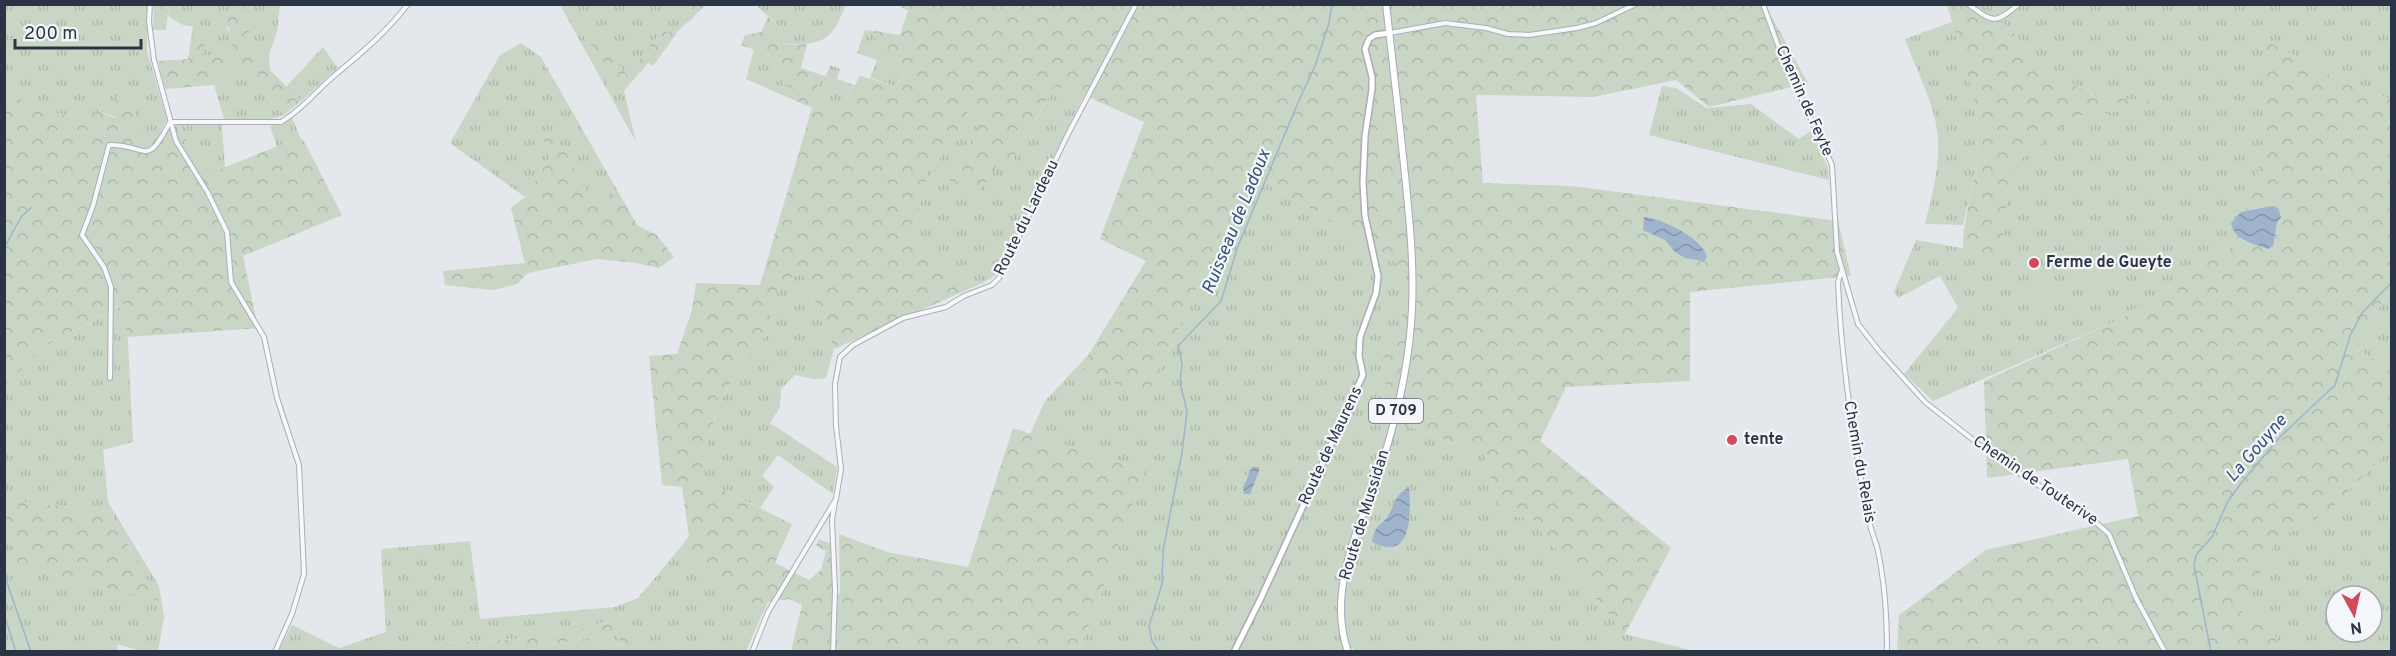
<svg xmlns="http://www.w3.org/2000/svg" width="2396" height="656" font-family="Overpass,sans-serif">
	<defs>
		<pattern id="grass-tufts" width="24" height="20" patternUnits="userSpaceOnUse" patternTransform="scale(1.5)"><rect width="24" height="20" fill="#c9d6c5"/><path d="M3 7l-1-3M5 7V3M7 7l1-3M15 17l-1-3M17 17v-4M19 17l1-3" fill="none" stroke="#adb8ab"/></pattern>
		<pattern id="forest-crowns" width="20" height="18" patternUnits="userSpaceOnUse" patternTransform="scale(1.5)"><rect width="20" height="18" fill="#c9d6c5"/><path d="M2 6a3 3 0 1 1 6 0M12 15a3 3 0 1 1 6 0" fill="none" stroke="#adb8ab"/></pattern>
		<pattern id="water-waves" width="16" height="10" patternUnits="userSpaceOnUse" patternTransform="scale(1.5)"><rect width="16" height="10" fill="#9fb4cc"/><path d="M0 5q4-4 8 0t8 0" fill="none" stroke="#8293a7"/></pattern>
	</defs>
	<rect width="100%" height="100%" fill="#e4e7ec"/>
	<!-- grass -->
	<path fill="url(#grass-tufts)" fill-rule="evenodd" d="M5 5H147V51L167 120 154 142 138 138V125L99 111 83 119 44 111 5 92Z
		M169 5H280L277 31 269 55 259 60 249 41 226 26 234 41 232 53 201 56 206 28 183 25 168 16Z
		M560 5H677L688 22 676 33 662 31 627 76 580 15 577 27 624 91 636 142Z
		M756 5H846C842 13 837 28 830 34 818 47 791 45 775 42L780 27Z
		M1973 5H2391V99L2352 86 2267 41V143L2233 246 2118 320 1933 401 1904 374 1958 308 1940 276 1898 298 1894 292 1916 240 2001 255 2010 167 2077 116 2152 108 2148 101 2096 96 2048 71 2009 28Z
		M1952 22C1966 64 1981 112 1977 157 1975 180 1968 203 1963 225L1925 224C1932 196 1940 167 1938 137 1935 103 1916 70 1905 39Z
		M865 30 874 31C877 54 881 66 904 73L896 86 870 78 877 60 857 53Z
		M521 43 541 57 617 190 593 203 549 158 525 197 450 143 500 55Z
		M323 47 338 68 301 101 286 87Z
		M754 49 769 55 784 84 792 88 789 98 746 79Z
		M239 59 242 69 284 115 268 120 224 119 214 85 229 71V61Z
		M830 65 840 69 837 79 854 85 844 103 822 106 814 97 822 75 826 76Z
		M1056 85 1084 95 995 276 980 284 948 273 913 231 928 172 950 146 970 108 994 101 998 164H1010Z
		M1662 86 1676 88 1707 108 1751 104 1799 139 1811 131 1828 168 1829 180 1649 135Z
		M292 118 300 137 277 147 270 126 281 124Z
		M178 125H222L225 168 211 174 194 152Z
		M1249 172 1419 276 1390 420 1484 454 1502 515 1531 518 1625 634 1695 651 1361 652 1348 647 1347 652 1078 651 1091 622 1145 471 1030 434 1045 401 1090 353 1082 367 1147 399Z
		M803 273 834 349 826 378 814 379 795 375 781 389 780 407 770 423 837 467 833 494 778 455 762 476 774 487 760 508 708 483 701 473 716 411 740 364 765 336 777 289 783 281Z
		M2391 286V368L2356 349Z
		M126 304 133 442 103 450 108 502 159 586 164 617 158 651H140L118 644 117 651H5L4 532 7 531 18 566 158 600 109 511 5 500V385L47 345Z
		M2391 450V651H2276L2277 640 2240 616 2276 539 2327 513 2387 452ZM2336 596H2372V632H2336Z
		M470 541 480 619 615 607 638 598 679 549 761 617 746 651 672 652 671 650 646 651 623 614C565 642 476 641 412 644L411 651 278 652 292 625 339 648 386 632 381 549Z
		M615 633 625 651 526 652V650Z"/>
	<!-- forest -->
	<path fill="url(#forest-crowns)" d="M154 5H169L166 30H153Z
		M250 5 249 41 259 59 269 55 270 70 301 101 284 115 242 69 239 59 229 61V71L214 85 165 89 158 61 188 59 193 26 207 28 202 55 231 53C235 36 226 31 228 12Z
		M677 5H706L688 22Z
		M898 5H1765L1808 83 1709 107 1676 80 1593 97 1476 95 1483 183 1572 186 1838 221 1851 276 1690 292V381L1566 387 1540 441 1671 548 1625 634 1531 518 1502 515 1484 454 1390 420 1383 360 1419 276 1249 172 1147 399 1081 367 1146 261 1100 239 1144 122 1091 98 1055 86 1010 164H998L978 195 947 180 994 102 970 108 950 146 928 172 913 231 948 273 980 284 834 349 803 273 783 281 777 289 765 336 740 364 716 411 701 473 708 483 792 524 775 563 809 580 821 570 826 551 816 546 819 539 831 544 833 596 840 593 839 534 887 552 968 567 1013 428 1145 471 1091 622 1078 651H791L802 605 789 599 768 602 761 617 679 549 689 536 682 487 662 485 649 356 677 354 692 310 696 283 760 285 812 108 789 98 792 88 784 84 769 55 741 45 745 35 761 32 768 17 780 27 775 42 794 45 807 44 801 68 822 75 814 97 822 106 844 103 860 76 896 86 904 74C880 63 877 57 874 31L900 35 908 11Z
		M1947 5H1973L2009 28 2048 71 2096 96 2149 101 2152 108 2077 116 2010 167 2001 256 1963 249C1963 216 1974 189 1977 158 1982 106 1961 53 1947 5Z
		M580 14 627 75 662 31 677 33 653 66 648 63 624 91 577 27 575 18Z
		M2267 41 2352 86 2391 99V286L2356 349 2391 368V450L2387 452 2327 513 2276 539 2241 616 2267 622 2277 640 2276 651 1897 652 1899 615 1986 550 2138 516 2128 459 1987 478 1984 381 2118 320 2233 246 2267 143Z
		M5 92 44 111 83 119 99 111 115 118 117 95 130 93 138 125V138L153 142 161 131 178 125 194 152 211 173 300 137 305 143 342 215 243 256 258 328 127 337 125 304 47 345 5 385Z
		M554 132 593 203 617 190 638 226 657 235 674 257 659 268 636 263 597 259 528 273 517 284 493 290 445 285 443 271 525 263 511 208 525 197 549 158 543 138Z
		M5 500 109 511 159 601 18 566 7 532H5Z
		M623 614 646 651H625L615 633 526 650 411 651 412 644C476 641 565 642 623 614Z"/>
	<!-- park -->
	<path fill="#c9d6c5" d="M2103 259 2106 262 2107 279 2103 283 2072 284 2068 280 2067 263 2071 260Z
		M2054 277 2058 294 2027 301 2023 284Z"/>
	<!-- water -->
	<path fill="url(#water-waves)" d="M2273 206 2278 208 2281 217 2277 223 2273 246 2268 249C2254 243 2234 241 2231 223L2241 212Z
		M1644 217C1662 219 1703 238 1707 257L1704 261 1685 258 1675 252 1665 240 1643 230Z
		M1252 467H1259V471L1250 494H1244L1243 488Z
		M1409 487C1411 513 1413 563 1372 542 1376 521 1382 527 1389 514 1397 500 1394 496 1409 487Z"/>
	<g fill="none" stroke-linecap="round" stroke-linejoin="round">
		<!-- stream -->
		<path stroke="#9fb4cc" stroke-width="1.5" d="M4 248 21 217 31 208
			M4 574 31 652
			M4 614 16 652
			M1159 652 1152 641 1149 626 1162 584 1163 551 1182 453 1187 411 1180 383 1182 364 1178 346 1221 301 1238 246 1297 105 1315 66 1329 23 1332 4
			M2211 652 2194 565 2196 555 2212 537 2228 501 2242 482 2281 436 2335 385 2350 336 2362 313 2392 282"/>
		<defs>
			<path id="street" d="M150 4 149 22 154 60 176 141 208 193 227 232 231 282 264 337 277 398 299 465 304 574 292 614 275 652
				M1763 4 1783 59 1832 165 1837 252 1858 324 1880 352 1925 402 2000 461 2092 519 2109 534 2136 598 2165 652
				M1968 4C1993 22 1994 25 2019 4
				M1390 33 1445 23 1486 28 1508 34 1529 35 1577 28 1596 23 1636 4
				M171 122H281C302 110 316 91 334 76 360 54 387 32 408 4
				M1841 272 1838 282C1841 361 1853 439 1868 517 1870 527 1874 537 1877 547 1885 581 1887 617 1887 652
				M110 378 111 287 104 267 82 235 93 206 109 145C148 144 145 170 170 122
				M752 652 768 612 836 499 841 469 836 426 835 384 840 357 853 345 903 318 946 307 964 296 992 285 999 278 1066 138 1136 4
				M833 652 835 590 832 520 835 502"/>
			<path id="secondary" d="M1234 652 1260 600 1363 375 1359 356 1360 337 1376 293 1378 276 1365 216 1363 183 1365 136 1372 89V77L1365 49 1369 39 1375 35 1390 33"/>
			<path id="primary" d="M1348 652C1324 584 1367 514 1386 450 1400 404 1410 356 1412 308 1414 266 1410 226 1406 185 1400 125 1393 65 1386 4"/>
		</defs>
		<!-- street casing -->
		<use href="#street" stroke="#a9aeb7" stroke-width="6"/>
		<!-- secondary casing -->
		<use href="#secondary" stroke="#a9aeb7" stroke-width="8"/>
		<!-- primary casing -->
		<use href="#primary" stroke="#a3abb8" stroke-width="8"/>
		<!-- street -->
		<use href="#street" stroke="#f7f8fa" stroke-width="4"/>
		<!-- secondary -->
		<use href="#secondary" stroke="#fff" stroke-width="5"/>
		<!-- primary -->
		<use href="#primary" stroke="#fff" stroke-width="6"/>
	</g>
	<!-- markers -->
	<g fill="#d1495b" stroke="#f4f6f9" stroke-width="2">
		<circle cx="2034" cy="263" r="6"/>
		<circle cx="1732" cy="440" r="6"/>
	</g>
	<g text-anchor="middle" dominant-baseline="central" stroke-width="4.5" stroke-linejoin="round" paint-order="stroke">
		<!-- shield labels -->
		<rect fill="#f4f6f9" stroke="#676e7b" stroke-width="1.5" x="1369" y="399" width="54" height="24" rx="4.5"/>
		<g font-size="15" font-weight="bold" fill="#2b3445">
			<text x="1396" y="411">D 709</text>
		</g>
		<!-- street labels -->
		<g font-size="16" fill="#2b3445" stroke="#f4f6f9">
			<text transform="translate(1804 101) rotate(66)">Chemin de Feyte</text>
			<text transform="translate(1027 218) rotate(-64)">Route du Lardeau</text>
			<text transform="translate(1331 446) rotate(-65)">Route de Maurens</text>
			<text transform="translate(1859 462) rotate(80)">Chemin du Relais</text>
			<text transform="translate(2035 481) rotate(34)">Chemin de Touterive</text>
			<text transform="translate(1365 515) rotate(-73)">Route de Mussidan</text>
		</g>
		<!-- poi labels -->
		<g font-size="16" font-weight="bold" fill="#2b3445" stroke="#f4f6f9" text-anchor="start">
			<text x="2046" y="263">Ferme de Gueyte</text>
			<text x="1744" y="440">tente</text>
		</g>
		<!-- water labels -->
		<g font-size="18" font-style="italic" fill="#34527a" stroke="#f4f6f9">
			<text transform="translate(1237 222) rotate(-68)">Ruisseau de Ladoux</text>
			<text transform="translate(2257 449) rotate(-49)">La Gouyne</text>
		</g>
	</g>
	<!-- border -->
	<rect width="2396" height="656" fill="none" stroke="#2b3445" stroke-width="12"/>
	<!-- north arrow -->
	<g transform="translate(2354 614) rotate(172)"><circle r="28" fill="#f4f6f9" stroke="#a4a8b1" stroke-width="1.5"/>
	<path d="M0-4.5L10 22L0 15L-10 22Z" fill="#d1495b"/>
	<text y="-9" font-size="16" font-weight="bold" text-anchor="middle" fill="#2b3445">N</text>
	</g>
	<!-- scale -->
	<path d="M15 39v9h126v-9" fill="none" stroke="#2b3445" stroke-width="3"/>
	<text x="24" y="39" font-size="18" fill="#2b3445" stroke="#f4f6f9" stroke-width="4.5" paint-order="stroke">200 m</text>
</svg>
